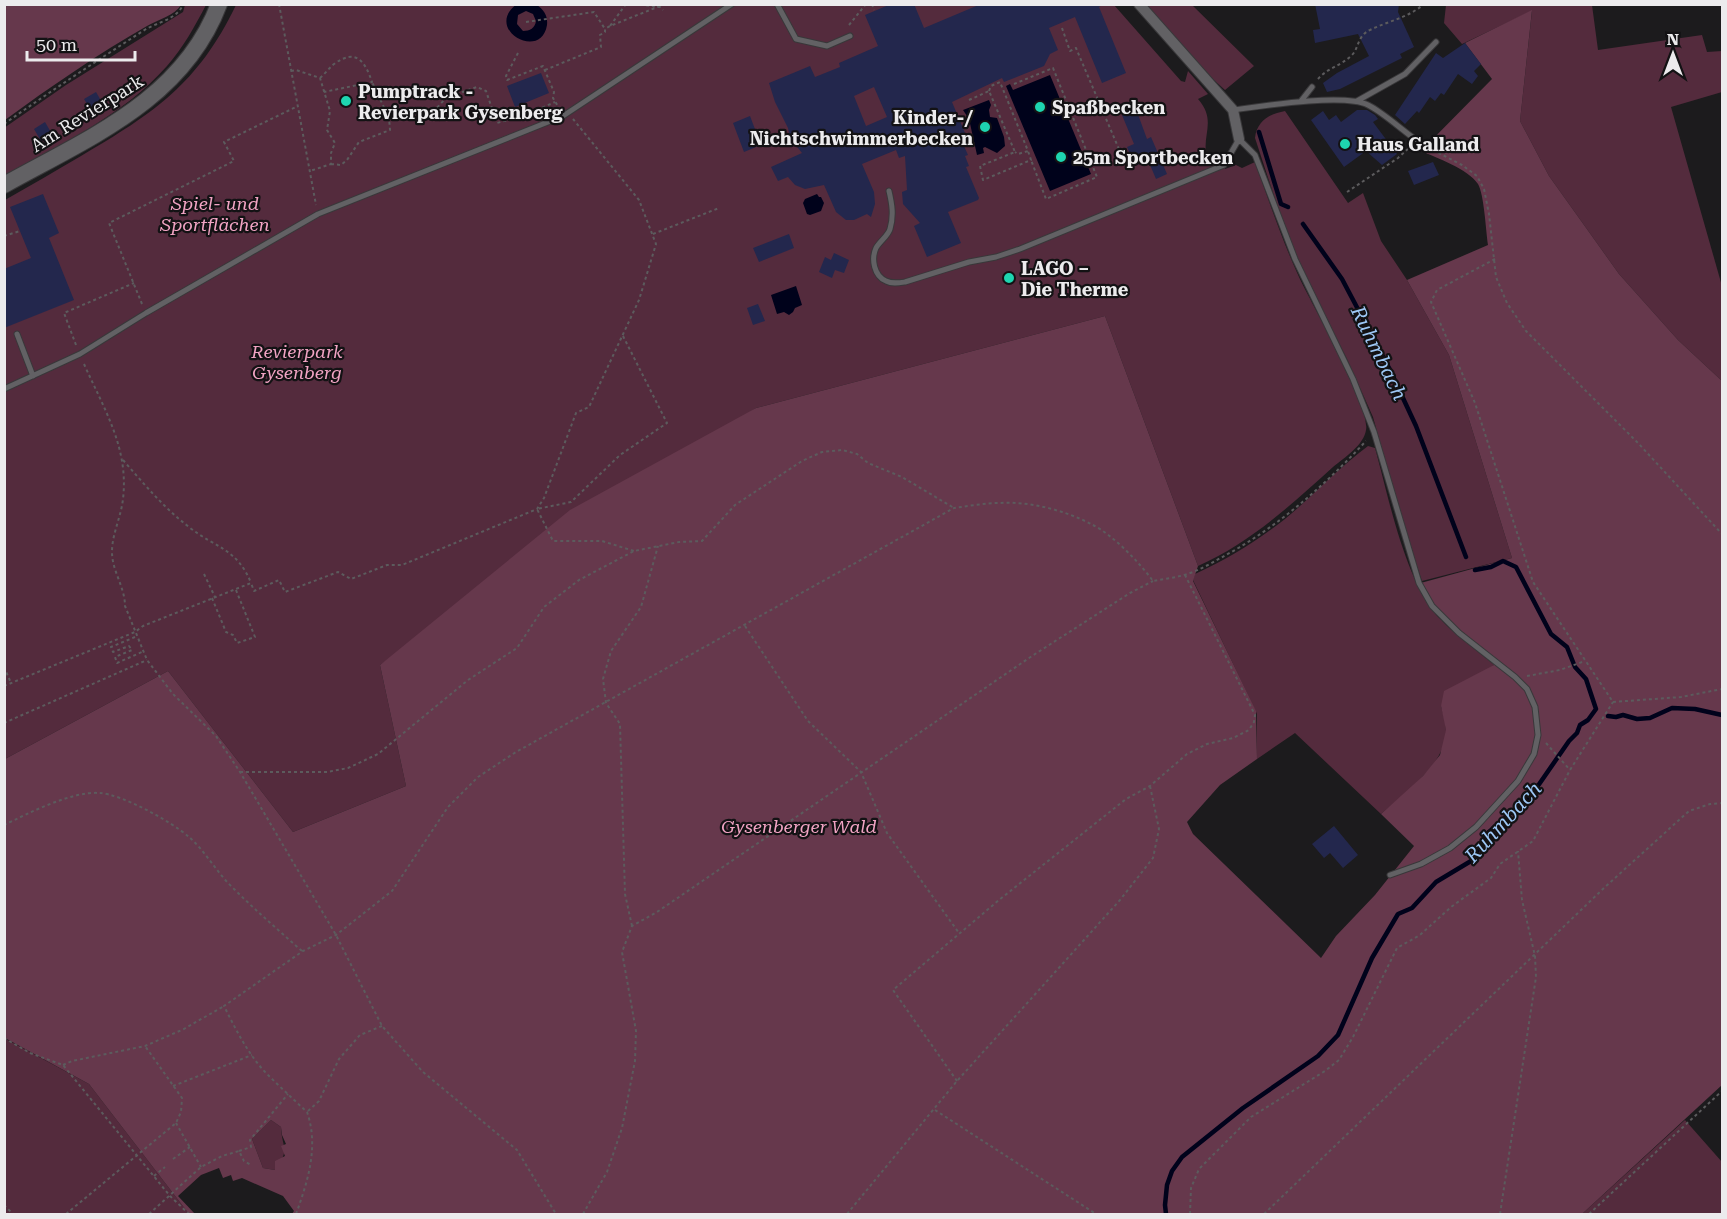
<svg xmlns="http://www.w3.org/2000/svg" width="1727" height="1219" font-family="'Roboto Serif',serif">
	<rect width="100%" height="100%" fill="#1c1b1d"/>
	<!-- green -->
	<path fill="#542b3d" d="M185 5H206C195 26 183 48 167 66 123 116 61 143 5 176L4 128 66 85 183 12Z
		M236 5H1114L1181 81 1185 82 1188 71 1208 94 1198 99C1219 123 1198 138 1209 162L1219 157 1225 169 1236 165 1242 168 1255 162C1269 201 1282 240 1299 277 1312 305 1371 406 1366 430 1364 445 1344 458 1333 467 1291 505 1250 543 1198 566L1105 316 756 408 380 665 406 786 293 832 168 671 5 759V200C30 186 55 171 81 156 154 113 198 84 236 5Z
		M1144 5H1192L1254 66 1225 90 1214 80Z
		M1446 5H1592L1598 50 1702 35 1707 52 1722 51V92L1671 107 1722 286V381L1678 340 1619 274 1549 176 1520 121 1532 11 1462 44 1444 23Z
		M1285 111 1348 203 1363 193 1381 241 1407 280 1449 355 1512 558 1422 581 1403 525 1373 417 1347 359 1305 276 1280 214 1255 138C1257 121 1269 114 1285 111Z
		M1368 446 1375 448C1389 498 1405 583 1441 620 1457 636 1477 650 1494 665L1441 706C1443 714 1446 722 1446 730 1447 763 1404 794 1381 814L1295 733 1257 759V714L1193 580 1195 574C1228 559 1257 541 1285 519 1313 496 1338 468 1368 446Z
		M4 1038 89 1084 189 1214H5Z
		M271 1120 281 1127C282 1150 291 1147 275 1170L263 1168 252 1139Z
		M1685 1120 1722 1162V1214H1582Z"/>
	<!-- forest -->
	<path fill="#66384c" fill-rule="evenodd" d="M5 4H181V5C175 15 158 20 147 26 98 54 50 87 5 120Z
		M1532 10 1520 121 1549 176 1619 274 1678 340 1722 381V1085L1582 1214H292L294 1211 283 1196 242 1178 233 1181 231 1175 223 1178 219 1168 201 1175 178 1196 195 1214H189L89 1084 5 1038V759L168 671 293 832 406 786 380 665 570 510 756 408 1105 316 1198 566 1193 581 1256 711 1257 759 1220 785 1187 822 1193 834 1321 958 1336 936 1375 895 1414 846 1381 814 1423 776 1440 755 1446 730 1441 706 1444 691 1494 665 1441 620 1429 604 1417 584 1512 558 1449 355 1407 280 1488 245C1486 231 1484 194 1478 184 1468 169 1437 158 1421 151L1492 79 1465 43ZM271 1120 281 1127 282 1135 286 1144 281 1146 285 1156 275 1161V1170L263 1168 252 1139Z"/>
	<!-- water -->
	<path fill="#00021b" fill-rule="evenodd" d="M517 4 537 5C544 10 548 16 547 25 541 62 483 29 517 4ZM526 11 533 14 536 21C535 28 530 31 523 31L517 24 518 15Z
		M1050 75 1091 174 1050 191 1006 86 1010 84 1013 90Z
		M989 100 991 105 989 110 990 117 997 118 1004 137 1005 146 997 153 985 147 983 148 984 153 977 155 969 119 963 110Z
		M817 194 819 197H821L824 203 821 211 810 215 807 214 803 203 805 199Z
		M796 286 802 305 795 308 793 312 789 315 784 312 777 314 771 295Z"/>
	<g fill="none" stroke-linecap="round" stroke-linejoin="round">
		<!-- stream -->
		<path stroke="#00021b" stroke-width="4.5" d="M1259 132 1281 204 1288 207
			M1303 224 1342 279 1389 368 1416 426 1466 557
			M1608 716 1616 717 1623 715 1637 719 1650 718 1672 708 1695 709 1722 715
			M1166 1214 1165 1205 1167 1185 1172 1171 1182 1157 1243 1108 1318 1056 1338 1035 1372 958 1398 914 1412 908 1436 882 1471 861 1489 832 1533 793 1569 741 1577 733 1580 725 1588 720 1596 709 1586 679 1575 667 1567 647 1551 634 1516 567 1503 561 1491 567 1475 570"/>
	</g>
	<!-- building -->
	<path fill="#23274d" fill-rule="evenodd" d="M891 4H914L924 28 981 4H1104L1099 7 1126 73 1102 83 1075 17 1049 28 1058 50 1050 54 1044 66 1004 82 1002 78 952 102 965 133 959 135 968 155 965 156 969 166 966 167 979 198 978 200 948 212 961 243 927 257 914 226 920 223 903 204 902 192 907 190 905 156 899 158 896 150 862 164 874 192 875 204 871 217 867 214 854 220H846L836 212 824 185 805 189 795 185 788 177 778 181 771 167 802 153 790 138 788 128 775 102 769 83 810 66 815 77 840 67 839 63 878 46 865 15ZM874 87 887 117 866 126 854 96Z
		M1315 4H1399L1398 12 1414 47 1400 54 1402 58 1340 89 1327 92 1323 83 1337 73 1369 56 1358 34 1315 43 1313 30 1320 29Z
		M1465 43 1481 64 1474 71 1478 76 1472 84 1458 74 1444 95 1441 93 1435 101 1430 97 1419 113 1417 111 1405 124 1395 115 1436 53 1443 58Z
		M541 73 549 93 515 107 507 86Z
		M96 92 103 104 91 111 84 99Z
		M1136 109 1147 139 1151 137 1167 174 1156 179 1148 160 1135 166 1127 147 1134 144 1122 115Z
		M1357 110H1367L1375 115 1378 119 1373 122 1397 154 1382 165 1366 151 1344 167 1311 120 1323 111 1329 120 1336 115 1341 122Z
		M750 116 761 145 744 152 733 123Z
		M45 122 52 134 41 141 34 129Z
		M1433 162 1439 175 1414 185 1408 171Z
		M43 194 59 233 49 238 74 300 4 328V269L31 258 10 207Z
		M789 234 794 248 759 262 753 248Z
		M834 253 849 260 844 273 835 270 832 278 819 272 825 257 831 260Z
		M758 304 765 321 753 325 747 308Z
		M1334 826 1358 855 1343 868 1330 853 1324 858 1312 844Z"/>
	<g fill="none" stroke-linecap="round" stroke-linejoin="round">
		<defs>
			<path id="lane" d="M777 4 796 39 827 46 850 36
				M1301 101 1312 87
				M1357 101 1405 74 1436 42
				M1233 110C1262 106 1344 93 1368 105 1386 114 1407 135 1425 146
				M889 191C892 204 894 215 890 229 888 236 880 241 876 248 871 259 874 276 886 281 892 284 898 283 905 282L969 262 996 257 1020 249 1224 165 1239 139 1255 155 1295 259 1353 379 1374 432 1419 583 1432 606 1459 633 1515 677 1527 689 1535 707 1538 735 1534 754 1518 781 1476 827 1450 848 1421 864 1390 875
				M17 334 33 376
				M4 389 80 354 146 313 318 214 563 116 732 4"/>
			<path id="street" d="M1139 4 1233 110 1239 139"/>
			<path id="secondary" d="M4 185C88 138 183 100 219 4"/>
		</defs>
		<!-- lane casing -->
		<use href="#lane" stroke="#39383a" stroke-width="7"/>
		<!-- street casing -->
		<use href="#street" stroke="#39383a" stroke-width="12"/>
		<!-- secondary casing -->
		<use href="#secondary" stroke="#39383a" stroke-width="18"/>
		<!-- path -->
		<path stroke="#5c5b5d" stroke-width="2" stroke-dasharray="3 3" stroke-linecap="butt" d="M279 4 316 205
			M626 4 610 26 665 4
			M634 4 660 7 663 10
			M872 4 874 10
			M526 22 594 12 605 29
			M849 25 866 4
			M1062 28 1070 51 1076 48 1121 154
			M518 53 506 76 507 80 543 66 554 92 553 98 559 108
			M545 70 601 47 600 35 605 32V29L610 26
			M291 71 296 70 320 78 330 111 327 130 335 143 331 153V164L310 171
			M320 78C325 74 329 68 334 64 356 48 365 61 372 82L324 92
			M1318 79C1327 68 1341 66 1352 55 1359 48 1357 36 1370 30 1388 21 1408 18 1424 4
			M1014 84 1053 68 1097 177 1046 199 1031 160
			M989 91 991 86 1000 82 1028 151 1018 154 1015 152
			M969 100 989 91 1015 152 980 166 983 180 1031 160 1028 151
			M436 118 434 111 446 98 477 87 486 91 497 123 508 120H515L555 102
			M4 124C51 91 98 60 146 29 157 23 179 18 183 4
			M1433 150 1462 165 1477 176 1484 189 1489 214 1496 277 1507 303 1526 331 1638 443 1722 534
			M331 164 341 165 347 160 359 142 390 130 389 118 372 82
			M1347 192 1398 158 1410 147
			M653 234 719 208
			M4 236 20 231
			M1495 259 1437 290 1431 302 1475 403 1533 582 1613 702
			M142 304 109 223 234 161 224 142 298 106
			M623 336 667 423 620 455 571 502 537 509 553 541H602L634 551
			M76 345 64 313 134 283
			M84 364C104 409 129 448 123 499 121 517 112 534 112 552 112 571 125 587 125 606L147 660 173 694 216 736 240 772 336 935 382 1026 423 1072 517 1150 556 1214
			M123 460C144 484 164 508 189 527 215 548 237 548 251 583
			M204 574 215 597
			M212 598 226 632 233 635 237 643 255 637 236 590
			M745 626 808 721 861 772 887 833 959 933
			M135 637 111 647 113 652 129 646 132 650 115 657 117 663 142 652
			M4 667 11 683
			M1527 676 1560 670 1585 661
			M4 686 135 632 143 626 251 583 254 591 279 580 285 592 338 572 351 579 387 565H402L537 509 544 498 576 413 589 407 639 300 656 244 639 200 573 119
			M1613 702 1681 697 1722 689
			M4 723 147 660
			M1546 743 1570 770
			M240 772H327L348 768 378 754 468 680 517 648 544 607 579 580 634 551 679 542 702 541 735 505 802 461 822 452 842 450 857 454 868 463 902 477 954 508
			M4 825C29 813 72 791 99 793 122 794 172 822 189 837 205 851 216 871 231 886 254 909 278 930 302 951
			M632 926 625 894 620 724 606 703 603 679 611 651 641 607 658 546
			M4 1038 30 1053 63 1065 170 1196 189 1214
			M63 1065 72 1061 145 1046 184 1029 224 1006
			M957 1081 893 990 999 900 1126 799 1150 786 1187 754 1207 744 1233 738 1249 730 1254 722 1255 715 1185 575
			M173 1086 252 1055
			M935 1110 1096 1214
			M308 1111 319 1101 339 1059 360 1035 382 1026
			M176 1123 201 1167
			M239 1151 251 1147 250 1140 288 1094
			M173 1159 190 1147
			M154 1176 165 1167
			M4 1205 13 1214
			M66 1214 176 1123 181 1112 182 1098 145 1046
			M149 1214 201 1167 222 1156 239 1151 244 1161 251 1165
			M296 1214C308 1181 319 1146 307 1112 293 1099 279 1086 266 1073 248 1054 236 1030 224 1006L303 951 336 935 392 891 448 807 478 777 516 752 954 508C969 506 985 503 1000 503 1030 501 1067 511 1093 525 1114 536 1139 562 1153 581 1163 579 1174 578 1184 575 1199 571 1213 562 1226 555 1279 526 1325 485 1366 441
			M583 1214 607 1172 622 1128 635 1061 636 1031 622 952 632 926 657 912 1032 656 1130 593 1153 581
			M847 1214 957 1081 1120 900 1153 858 1159 829 1150 786
			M1190 1214 1191 1188 1199 1169 1251 1117 1325 1071 1339 1060 1353 1037 1397 948 1420 935 1451 907 1491 878 1500 864 1533 841 1570 770 1613 702
			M1264 1214 1605 887 1689 811 1710 804 1722 803
			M1500 1214 1536 977 1535 956 1522 900 1518 851
			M1589 1214 1722 1091"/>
		<!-- lane -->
		<use href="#lane" stroke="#626164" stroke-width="5"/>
		<!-- street -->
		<use href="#street" stroke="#626164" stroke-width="10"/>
		<!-- secondary -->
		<use href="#secondary" stroke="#626164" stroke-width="16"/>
	</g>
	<!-- markers -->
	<g fill="#1ed5b0" stroke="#131214" stroke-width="2">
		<circle cx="346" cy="101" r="6"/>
		<circle cx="1040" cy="107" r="6"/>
		<circle cx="985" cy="127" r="6"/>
		<circle cx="1345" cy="144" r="6"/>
		<circle cx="1061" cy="157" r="6"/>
		<circle cx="1009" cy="278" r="6"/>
	</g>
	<g text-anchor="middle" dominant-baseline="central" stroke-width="4.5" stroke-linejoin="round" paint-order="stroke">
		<!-- poi labels -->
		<g font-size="18" font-weight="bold" fill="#ecebed" stroke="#131214" text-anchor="start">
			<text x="358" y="91">Pumptrack -<tspan x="358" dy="21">Revierpark Gysenberg</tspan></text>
			<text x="1052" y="107">Spaßbecken</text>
			<text x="973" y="117" text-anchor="end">Kinder-/<tspan x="973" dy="21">Nichtschwimmerbecken</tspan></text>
			<text x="1357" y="144">Haus Galland</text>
			<text x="1073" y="157">25m Sportbecken</text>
			<text x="1021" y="268">LAGO –<tspan x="1021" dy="21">Die Therme</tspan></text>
		</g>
		<!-- street labels -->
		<g font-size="18" fill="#ecebed" stroke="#131214">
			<text transform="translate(87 113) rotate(-32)">Am Revierpark</text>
		</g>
		<!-- park labels -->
		<g font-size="18" font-style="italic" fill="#f2a4c4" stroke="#131214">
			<text x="215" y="203">Spiel- und<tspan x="215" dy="21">Sportflächen</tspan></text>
			<text x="297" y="351">Revierpark<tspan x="297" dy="21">Gysenberg</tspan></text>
			<text x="799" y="826">Gysenberger Wald</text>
		</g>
		<!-- water labels -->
		<g font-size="20" font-style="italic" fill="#9dc7f5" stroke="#131214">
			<text transform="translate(1379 353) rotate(64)">Ruhmbach</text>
			<text transform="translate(1503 822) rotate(-47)">Ruhmbach</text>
		</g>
	</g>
	<!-- border -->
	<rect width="1727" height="1219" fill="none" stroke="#ecebed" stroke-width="12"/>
	<!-- north arrow -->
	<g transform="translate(1673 54)" stroke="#131214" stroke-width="4.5" paint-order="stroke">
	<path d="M0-4.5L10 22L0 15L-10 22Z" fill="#ecebed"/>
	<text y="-9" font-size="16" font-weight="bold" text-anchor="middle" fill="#ecebed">N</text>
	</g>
	<!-- scale -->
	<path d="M27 51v9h108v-9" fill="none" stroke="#ecebed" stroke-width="3"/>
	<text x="36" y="51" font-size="18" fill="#ecebed" stroke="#131214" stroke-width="4.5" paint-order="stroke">50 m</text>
</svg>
